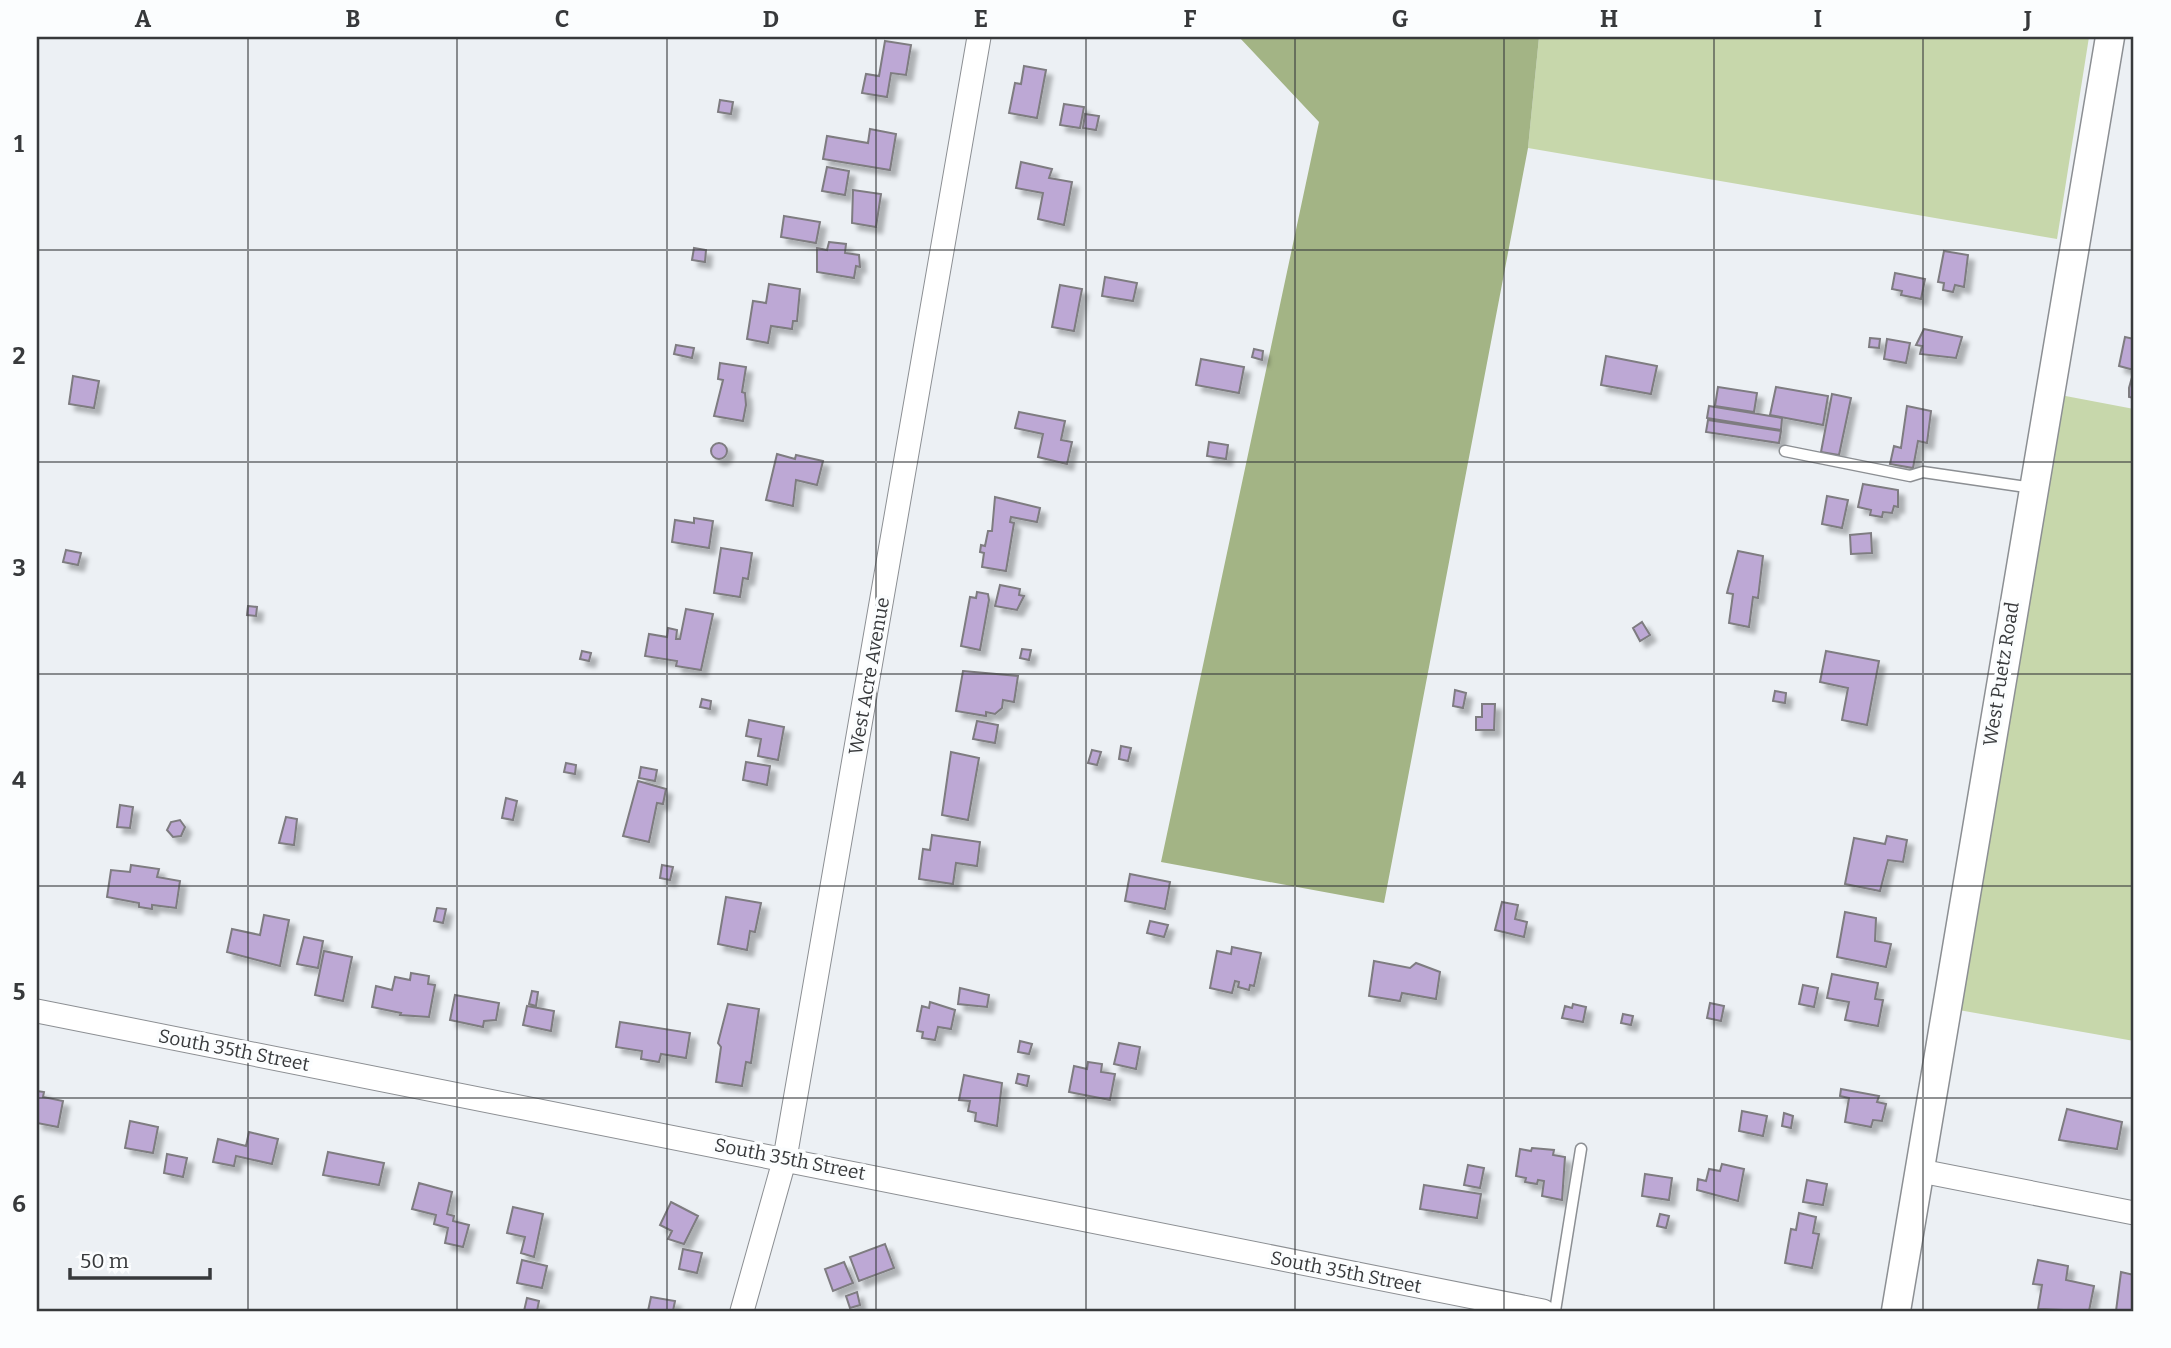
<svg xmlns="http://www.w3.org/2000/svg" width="2171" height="1348" font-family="Bitter,serif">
	<defs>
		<filter id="shadow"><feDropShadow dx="6" dy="6" stdDeviation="2" flood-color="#0004"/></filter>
	</defs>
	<rect width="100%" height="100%" fill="#ecf0f4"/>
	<!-- green -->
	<path fill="#c7d7ab" d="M1539 37H2089L2057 239 1528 148Z
		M2055 394 2134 409V1041L1953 1009Z"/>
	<!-- forest -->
	<path fill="#a3b485" d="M1239 37H1539L1528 148 1384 903 1161 862 1319 122Z"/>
	<!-- building -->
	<path fill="#bda8d5" stroke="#7e7c80" stroke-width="2" filter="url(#shadow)" d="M885 41 911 45 906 75 891 73 887 97 862 93 866 74 879 76Z
		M1024 66 1046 70 1037 118 1009 113 1015 83 1021 84Z
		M720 100 733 102 731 114 718 112Z
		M1064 104 1084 107 1080 128 1060 125Z
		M1085 114 1099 116 1096 130 1083 128Z
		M870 129 896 134 890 170 823 159 827 136 868 143Z
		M1021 162 1052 169 1049 178 1072 182 1064 225 1038 219 1043 193 1016 188Z
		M827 167 849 171 845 195 822 191Z
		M853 190 881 194 876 227 852 223Z
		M784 216 820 222 816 243 781 237Z
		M829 242 846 244 845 253 859 255 860 267 856 266 854 278 817 272V248L827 250Z
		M694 248 706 250 705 262 692 260Z
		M1944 251 1968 255 1964 287 1955 285 1953 292 1943 290 1944 283 1938 282Z
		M1895 273 1925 279 1921 299 1901 295 1902 291 1892 289Z
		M1105 277 1137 283 1133 301 1102 296Z
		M769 284 800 289 797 321H793L792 329 771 326 768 343 747 339 753 301 766 303Z
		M1060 285 1082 289 1074 331 1052 327Z
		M1924 329 1962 337 1956 358 1920 354 1922 346 1916 345Z
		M2125 337 2134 339V398L2129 397V388L2134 370 2119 366Z
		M1870 338 1880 339 1879 348 1869 347Z
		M1887 339 1910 343 1906 363 1884 359Z
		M676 345 694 348 692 358 674 354Z
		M1254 349 1263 351 1262 360 1252 357Z
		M1606 356 1657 366 1651 394 1601 385Z
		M1201 359 1244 367 1239 393 1196 385Z
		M720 363 746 367 742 392 745 393 746 405 743 421 714 416 723 380 718 379Z
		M73 376 99 381 94 408 69 404Z
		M1718 387 1757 393 1754 412 1715 406Z
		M1776 387 1828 396 1823 425 1770 415Z
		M1832 394 1851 398 1839 455 1821 452Z
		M1709 406 1782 418 1781 430 1707 418Z
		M1907 406 1931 411 1927 443 1918 441 1913 468 1890 464 1894 446 1901 448Z
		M1019 412 1065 421 1061 440 1072 442 1067 464 1038 457 1043 434 1015 428Z
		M1708 420 1781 431 1779 443 1706 432Z
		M1209 442 1228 445 1226 459 1207 456Z
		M711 451a8 8 0 1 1 16 0a8 8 0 1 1-16 0Z
		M777 454 795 459 796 455 823 461 817 485 796 480 793 506 766 500Z
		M1863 484 1898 490V507L1894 506 1892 513 1883 512 1882 517 1870 515 1871 510 1858 507Z
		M1827 496 1848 500 1842 528 1822 524Z
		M995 497 1040 508 1037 522 1011 517 1010 522 1014 523 1006 571 982 567 984 553 980 552 981 545 985 546 988 531H992Z
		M694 518 713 521 709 548 672 542 675 520 694 523Z
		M1871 533 1872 553 1851 554 1850 535Z
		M721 548 752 553 748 579 743 578 740 597 714 593Z
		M66 550 81 553 78 565 63 562Z
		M1738 551 1763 556 1758 598 1753 597 1749 627 1729 623 1733 594 1727 593Z
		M1000 585 1020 589 1019 595 1024 596 1017 610 995 606Z
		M977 592 988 594 989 600 980 650 961 646 970 597 976 598Z
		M248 606 257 607 256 616 247 615Z
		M686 609 713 614 701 670 676 666 677 661 645 656 649 634 667 637 668 628 677 630 676 639H680Z
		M1642 622 1650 635 1640 641 1633 628Z
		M1022 649 1031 650 1029 660 1020 658Z
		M582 651 591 653 589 661 580 659Z
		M1826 651 1879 661 1867 725 1842 720 1848 688 1820 682Z
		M963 671 1018 676 1014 702 1003 700 1002 708 995 714 986 712V716L956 711Z
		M1455 690 1466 693 1463 708 1453 706Z
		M1775 691 1786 693 1785 703 1773 701Z
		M702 699 711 701 710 709 700 707Z
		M1482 704H1495L1494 730H1476V717H1482Z
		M749 720 784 727 778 760 758 756 761 739 746 736Z
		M977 721 998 725 995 743 973 739Z
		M1121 746 1131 748 1128 761 1119 759Z
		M1092 750 1101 752 1097 765 1088 763Z
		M951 752 979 758 968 820 942 815Z
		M746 762 770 766 767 785 743 780Z
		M566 763 576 765 575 774 564 772Z
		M641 767 657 770 655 781 639 778Z
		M638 781 666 789 663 804 657 803 649 842 623 836Z
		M506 798 517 801 513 820 502 818Z
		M120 805 133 807 130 828 117 827Z
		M286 817 297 819 294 845 279 843Z
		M180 820 185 827 181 836 173 837 167 830 171 822Z
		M932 835 980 842 977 866 956 863 953 884 919 879 923 849 930 850Z
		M1887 836 1907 840 1903 862 1888 860 1880 891 1845 884 1854 838 1885 844Z
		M131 865 159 869 157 877 180 881 176 908 152 905V909L139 907V903L107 897 111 870 130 872Z
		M662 865 673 867 670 880 660 878Z
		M1130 874 1170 882 1165 909 1125 901Z
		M726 897 761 903 755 932 750 931 747 950 718 944Z
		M1502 902 1518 905 1515 919 1527 922 1524 937 1495 930Z
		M437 908 446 909 443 923 434 921Z
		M1845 912 1876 918 1875 941 1891 944 1886 967 1837 957Z
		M264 915 289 920 280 966 227 952 232 929 260 935Z
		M1150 921 1168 925 1164 937 1147 933Z
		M304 937 323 941 318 968 297 964Z
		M1232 947 1261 953 1254 986 1250 985 1249 990 1238 987 1239 982 1235 981 1232 993 1210 988 1217 951 1231 954Z
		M324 951 352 957 343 1001 315 995Z
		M1374 961 1410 968 1416 963 1440 972 1436 999 1402 993 1400 1001 1369 996Z
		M411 973 429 976 428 984 435 985 429 1017 400 1015 401 1013 372 1007 376 986 392 990 395 977 410 980Z
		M1832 974 1878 983 1875 999 1883 1000 1878 1026 1845 1020 1849 1002 1827 998Z
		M1803 985 1818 988 1814 1007 1799 1004Z
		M960 988 989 995 987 1007 958 1004Z
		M532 991 538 992 536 1006 529 1004Z
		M455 995 499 1003 496 1020 484 1021 483 1027 450 1020Z
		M930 1002 955 1010 951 1029 938 1027 935 1040 922 1038 923 1032 917 1031 922 1006 929 1008Z
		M1710 1003 1724 1006 1721 1021 1707 1018Z
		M728 1004 759 1009 751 1063 746 1062 742 1086 716 1082 721 1047 718 1043Z
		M1573 1004 1586 1007 1583 1022 1562 1018 1565 1006 1572 1008Z
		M527 1006 554 1011 551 1031 523 1025Z
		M1623 1014 1633 1016 1631 1025 1621 1023Z
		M620 1022 690 1033 686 1058 661 1054 659 1062 641 1059 642 1051 616 1047Z
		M1020 1041 1032 1044 1029 1054 1018 1052Z
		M1119 1043 1140 1047 1136 1069 1114 1064Z
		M1088 1062 1102 1064 1101 1072 1115 1074 1110 1100 1069 1092 1074 1066 1087 1069Z
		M1018 1074 1029 1076 1027 1086 1016 1083Z
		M964 1075 1002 1083 997 1126 975 1121 976 1113 968 1111 970 1101 959 1100Z
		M1841 1089 1879 1096 1877 1102 1886 1104 1882 1121 1873 1120 1871 1127 1845 1122 1849 1098 1840 1096Z
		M37 1091 44 1092 43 1097 63 1101 58 1127 37 1123Z
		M2067 1109 2122 1122 2117 1149 2059 1140Z
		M1742 1111 1767 1116 1763 1136 1739 1131Z
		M1784 1113 1793 1116 1791 1128 1782 1126Z
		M130 1121 158 1127 153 1153 125 1148Z
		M249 1132 278 1139 272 1164 236 1156 234 1166 213 1162 218 1139 246 1146Z
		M1532 1148 1554 1150 1553 1155 1565 1157 1562 1200 1542 1196 1544 1181 1538 1180 1537 1184 1525 1182 1526 1178 1516 1176 1520 1149 1531 1151Z
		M328 1152 384 1163 379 1185 323 1175Z
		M167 1154 187 1158 183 1177 164 1173Z
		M1722 1164 1744 1169 1738 1201 1697 1190 1698 1179 1706 1181 1709 1169 1720 1171Z
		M1468 1165 1484 1168 1480 1188 1464 1185Z
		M1645 1174 1672 1178 1669 1200 1642 1196Z
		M1807 1180 1827 1184 1823 1205 1803 1202Z
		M419 1183 452 1192 447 1214 454 1216 453 1221 469 1225 463 1247 445 1243 448 1228 434 1224 436 1215 412 1209Z
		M1424 1185 1481 1194 1477 1218 1420 1209Z
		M671 1202 698 1216 684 1244 668 1239 672 1231 660 1225Z
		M513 1207 543 1214 534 1257 521 1253 525 1237 507 1233Z
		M1799 1213 1816 1217 1813 1233 1819 1234 1812 1268 1785 1263 1791 1229 1796 1230Z
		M1660 1214 1669 1216 1666 1228 1657 1226Z
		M885 1244 894 1268 859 1281 850 1257Z
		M683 1249 702 1253 697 1273 679 1269Z
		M522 1260 547 1266 542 1288 517 1283Z
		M2038 1260 2068 1266 2066 1280 2094 1286 2089 1311 2038 1309 2042 1285 2033 1284Z
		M844 1262 853 1283 833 1291 825 1269Z
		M2121 1272 2134 1275V1311H2116Z
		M857 1292 860 1305 850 1308 846 1296Z
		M651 1297 675 1301 673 1311H648Z
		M527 1298 539 1301 537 1311H524Z"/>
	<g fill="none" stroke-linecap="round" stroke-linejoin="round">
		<defs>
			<path id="service" d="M1785 451 1910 476 1923 472 2033 488
				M1555 1311 1581 1149"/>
			<path id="minor" d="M37 1011 1543 1311
				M1921 1171 2134 1213
				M742 1311 785 1158 979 37"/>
			<path id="tertiary" d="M1896 1311 2110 37"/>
		</defs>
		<!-- service casing -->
		<use href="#service" stroke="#8c8f93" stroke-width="13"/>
		<!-- minor casing -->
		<use href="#minor" stroke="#8c8f93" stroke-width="25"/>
		<!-- tertiary casing -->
		<use href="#tertiary" stroke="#8c8f93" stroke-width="31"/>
		<!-- service -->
		<use href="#service" stroke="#fff" stroke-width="10"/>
		<!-- minor -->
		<use href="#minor" stroke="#fff" stroke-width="23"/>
		<!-- tertiary -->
		<use href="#tertiary" stroke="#fff" stroke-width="28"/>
	</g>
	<!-- grid -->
	<path fill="none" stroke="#37393b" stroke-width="2" stroke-opacity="0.55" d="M248 37V1311M457 37V1311M667 37V1311M876 37V1311M1086 37V1311M1295 37V1311M1504 37V1311M1714 37V1311M1923 37V1311M37 250H2134M37 462H2134M37 674H2134M37 886H2134M37 1098H2134"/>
	<g text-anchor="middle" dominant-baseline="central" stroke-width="7" stroke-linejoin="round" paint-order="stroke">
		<!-- street labels -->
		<g font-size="19" fill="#37393b" stroke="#fbfdfe">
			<text transform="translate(2001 674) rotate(-81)">West Puetz Road</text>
			<text transform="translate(869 676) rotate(-80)">West Acre Avenue</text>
			<text transform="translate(234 1050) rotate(11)">South 35th Street</text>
			<text transform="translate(790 1159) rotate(11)">South 35th Street</text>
			<text transform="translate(1346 1272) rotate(11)">South 35th Street</text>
		</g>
	</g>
	<!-- border -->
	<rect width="2171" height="1348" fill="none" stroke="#fbfdfe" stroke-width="77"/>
	<!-- scale -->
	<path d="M70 1268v10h140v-10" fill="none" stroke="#37393b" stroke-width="3.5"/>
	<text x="80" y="1268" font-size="21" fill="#37393b" stroke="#fbfdfe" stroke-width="5" paint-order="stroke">50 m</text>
	<rect x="38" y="38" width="2094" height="1272" fill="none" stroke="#37393b" stroke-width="2.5"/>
	<g font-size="23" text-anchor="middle" font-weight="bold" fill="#37393b">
		<text x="143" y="27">A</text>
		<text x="353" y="27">B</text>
		<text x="562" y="27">C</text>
		<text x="771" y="27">D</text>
		<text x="981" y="27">E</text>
		<text x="1190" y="27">F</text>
		<text x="1400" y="27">G</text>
		<text x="1609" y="27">H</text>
		<text x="1818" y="27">I</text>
		<text x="2028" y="27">J</text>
		<text x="19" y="152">1</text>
		<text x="19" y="364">2</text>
		<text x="19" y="576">3</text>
		<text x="19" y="788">4</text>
		<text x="19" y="1000">5</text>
		<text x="19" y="1212">6</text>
	</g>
</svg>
